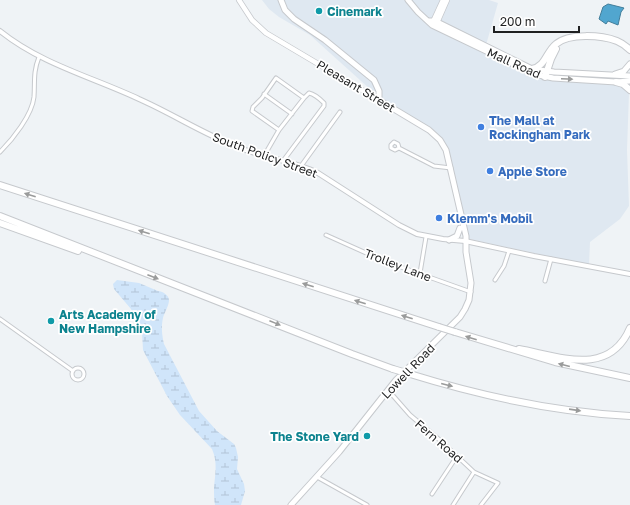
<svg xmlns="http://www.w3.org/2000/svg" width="630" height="505" font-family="'Golos Text',sans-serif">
	<defs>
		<pattern id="wetland-marsh" width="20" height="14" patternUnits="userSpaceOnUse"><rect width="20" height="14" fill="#d0e5fa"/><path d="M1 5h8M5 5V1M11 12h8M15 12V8" fill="none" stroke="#b2c4d6"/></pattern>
	</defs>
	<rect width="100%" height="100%" fill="#eff3f6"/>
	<!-- built -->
	<path fill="#dfe8f1" d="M262 0H405L427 23 538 78 546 80 608 83 626 88 629 93 627 150 629 206 620 219 590 242 589 265 469 239 449 151 443 140 435 131 381 99 310 35 279 17 269 9Z
		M410 0H489L498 3 486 45 427 17Z"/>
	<!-- wetland -->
	<path fill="url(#wetland-marsh)" d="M117 280 139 283 158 291C162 291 169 295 169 300 169 306 164 313 163 318 161 327 162 335 164 344L199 411 217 431 234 444 236 448 238 457 237 469 244 484 245 491 241 505H215C214 500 214 494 214 488 215 474 218 463 212 449L180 415 167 396 143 350 142 332 131 309 114 289 113 284Z"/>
	<!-- water -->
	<path fill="#51a6cf" stroke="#427e9b" d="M608 4 624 8 621 12 618 25 608 21 606 24 599 19 603 7Z"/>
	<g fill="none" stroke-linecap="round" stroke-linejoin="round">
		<defs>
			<path id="minor" d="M264 94 292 114
				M399 148 395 150 391 148V145L394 142 398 144 399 148 434 166 451 168
				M0 152C13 139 32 115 34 97 35 82 33 72 39 57
				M264 156 279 130 304 98 276 78 262 98 253 107 252 111 279 130
				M283 161 324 106V103C320 99 314 94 309 93L304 98
				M301 166 340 112
				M326 235 384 261 471 292
				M420 273 426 237
				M495 280 504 266 509 251
				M545 281 551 259
				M0 319 73 371
				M72 374a6 6 0 1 1 12 0a6 6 0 1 1-12 0Z
				M388 390 410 415 442 442 474 472 498 483 481 505
				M317 477 367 505
				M432 494 457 456
				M453 505 474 472"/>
			<path id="tertiary" d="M0 31C41 64 92 77 139 99 173 114 205 135 240 148 265 158 294 161 318 173L399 225 417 234 443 239 465 241 534 256 630 274"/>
			<path id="secondary" d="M239 0 252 20 266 33 379 100
				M432 24 443 0
				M436 25 447 0"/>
			<path id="primary" d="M281 0 285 10 294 19 325 40 374 80 379 91V100L429 130 440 140 446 150 466 236V252L471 283 469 300 465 309 460 317 396 380 339 452 291 505
				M408 0 418 12 432 25 534 74 553 78 616 82 630 81
				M429 21H433L437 22 532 69 554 72 630 76
				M615 74 624 71 630 64
				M449 240 457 236 460 228"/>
			<path id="motorway" d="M532 69C546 66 546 52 556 44 569 33 601 35 617 41 622 43 626 46 630 50
				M545 77 551 59 556 49
				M616 82 623 84 630 90
				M0 185 439 327
				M0 216 352 354 393 369
				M0 223 78 251
				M455 332 555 362 630 378
				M519 349C558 356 609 378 630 328
				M410 374C481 396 556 412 630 416"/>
		</defs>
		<!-- minor casing -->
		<use href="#minor" stroke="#c6c9cd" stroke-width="5"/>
		<!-- tertiary casing -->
		<use href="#tertiary" stroke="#c6c9cd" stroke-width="6"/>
		<!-- secondary casing -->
		<use href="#secondary" stroke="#c6c9cd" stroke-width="6"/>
		<!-- primary casing -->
		<use href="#primary" stroke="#c6c9cd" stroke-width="7"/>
		<!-- motorway casing -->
		<use href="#motorway" stroke="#c6c9cd" stroke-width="8"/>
		<!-- minor -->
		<use href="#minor" stroke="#fff" stroke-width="3"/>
		<!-- tertiary -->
		<use href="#tertiary" stroke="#fff" stroke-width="4"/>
		<!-- secondary -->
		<use href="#secondary" stroke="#fff" stroke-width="4.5"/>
		<!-- primary -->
		<use href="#primary" stroke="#fff" stroke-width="5"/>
		<!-- motorway -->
		<use href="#motorway" stroke="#fff" stroke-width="6"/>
		<defs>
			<path id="motorway-bridge" d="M439 327 455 332
				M393 369 410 374"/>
		</defs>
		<!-- motorway-bridge casing -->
		<use href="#motorway-bridge" stroke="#c6c9cd" stroke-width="8" stroke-linecap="butt"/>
		<!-- motorway-bridge -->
		<use href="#motorway-bridge" stroke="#fff" stroke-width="6"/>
	</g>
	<!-- one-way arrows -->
	<defs><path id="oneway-solid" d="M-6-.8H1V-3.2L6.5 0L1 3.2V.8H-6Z"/></defs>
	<g fill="#9a9b9b">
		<use href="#oneway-solid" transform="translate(567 79) rotate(3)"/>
		<use href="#oneway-solid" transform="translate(30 195) rotate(-162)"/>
		<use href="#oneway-solid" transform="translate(144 232) rotate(-162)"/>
		<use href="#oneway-solid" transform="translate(153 277) rotate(21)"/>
		<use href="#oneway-solid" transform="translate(308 285) rotate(-162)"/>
		<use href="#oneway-solid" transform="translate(360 302) rotate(-162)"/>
		<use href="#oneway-solid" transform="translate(407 317) rotate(-162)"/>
		<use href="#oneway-solid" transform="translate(275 323) rotate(22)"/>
		<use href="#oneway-solid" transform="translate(471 338) rotate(-162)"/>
		<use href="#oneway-solid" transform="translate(564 365) rotate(-166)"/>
		<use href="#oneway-solid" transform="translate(447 385) rotate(14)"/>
		<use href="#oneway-solid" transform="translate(575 410) rotate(8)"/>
	</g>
	<!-- markers -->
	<g fill="#0f9aa8" stroke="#fff" stroke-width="1.5">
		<circle cx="319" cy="11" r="4"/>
		<circle cx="51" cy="321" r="4"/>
		<circle cx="367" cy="436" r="4"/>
	</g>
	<g fill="#3f7fe0" stroke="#fff" stroke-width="1.5">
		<circle cx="481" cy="127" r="4"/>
		<circle cx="490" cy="171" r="4"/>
		<circle cx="439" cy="218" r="4"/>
	</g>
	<g text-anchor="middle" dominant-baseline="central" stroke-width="3.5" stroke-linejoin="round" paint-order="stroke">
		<!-- culture labels -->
		<g font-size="12" font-weight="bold" fill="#0d838f" stroke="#fff" text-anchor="start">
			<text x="327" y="11">Cinemark</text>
			<text x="59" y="314">Arts Academy of<tspan x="59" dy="14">New Hampshire</tspan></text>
			<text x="359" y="436" text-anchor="end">The Stone Yard</text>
		</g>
		<!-- street labels -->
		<g font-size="12" fill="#1f2021" stroke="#fff">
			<text transform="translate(514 63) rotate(24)">Mall Road</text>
			<text transform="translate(356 86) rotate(31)">Pleasant Street</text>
			<text transform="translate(265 155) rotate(20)">South Policy Street</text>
			<text transform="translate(398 265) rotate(21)">Trolley Lane</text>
			<text transform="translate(408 371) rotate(-46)">Lowell Road</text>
			<text transform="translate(439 441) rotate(41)">Fern Road</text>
		</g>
		<!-- shop labels -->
		<g font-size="12" font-weight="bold" fill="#366cbe" stroke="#fff" text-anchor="start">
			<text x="489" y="120">The Mall at<tspan x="489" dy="14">Rockingham Park</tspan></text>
			<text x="498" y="171">Apple Store</text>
			<text x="447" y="218">Klemm's Mobil</text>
		</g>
	</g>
	<!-- scale -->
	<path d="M494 26v6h85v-6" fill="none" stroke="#1f2021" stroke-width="2"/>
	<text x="500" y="26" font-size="12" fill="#1f2021" stroke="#ffffff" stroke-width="3" paint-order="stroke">200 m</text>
</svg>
